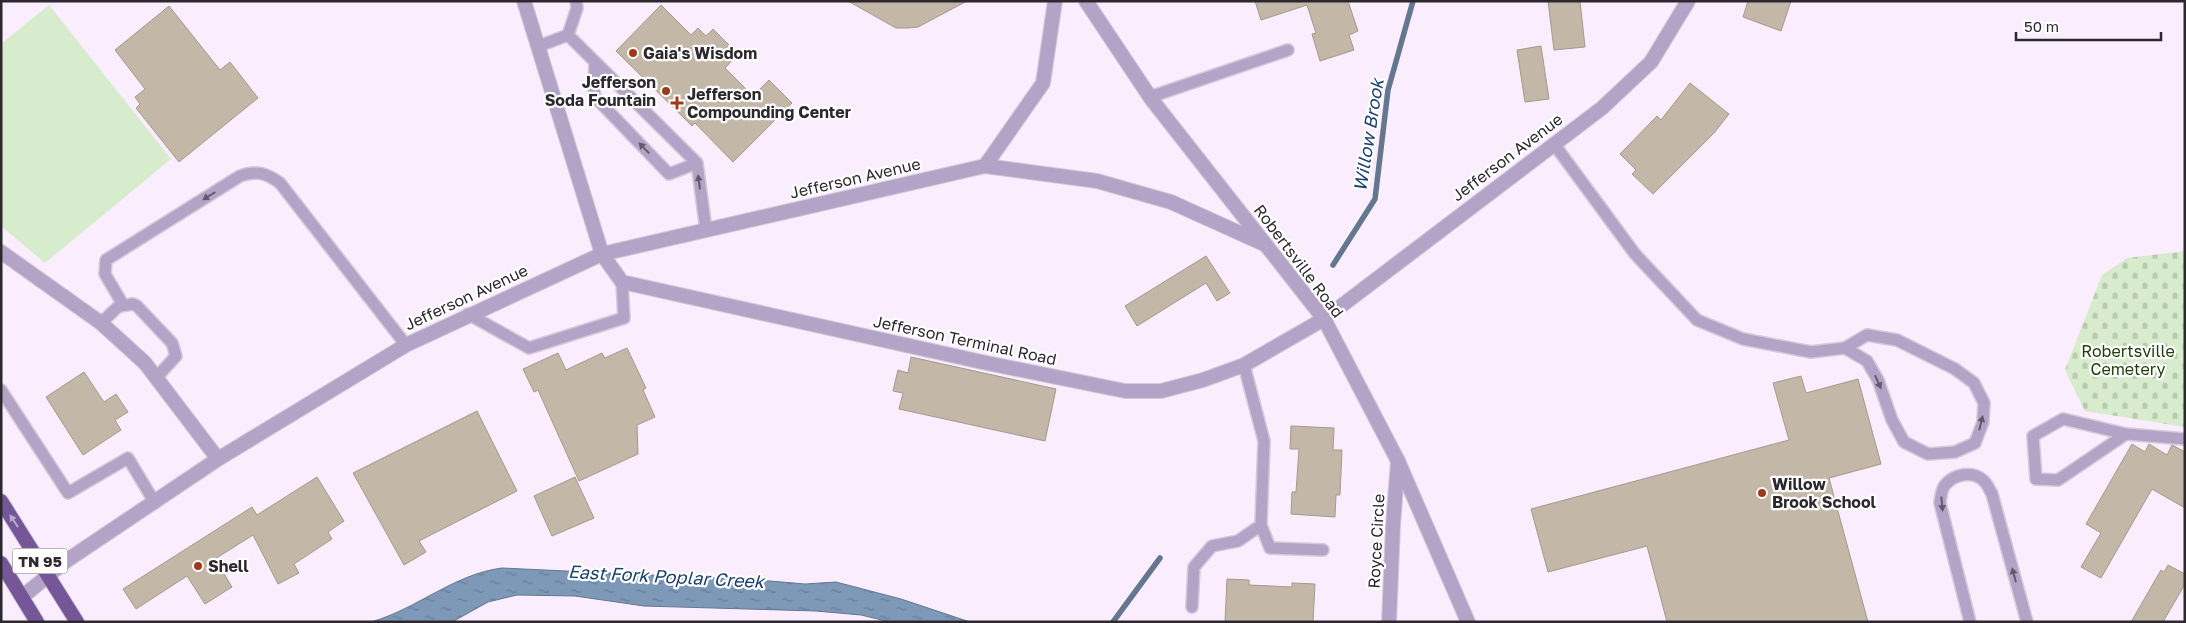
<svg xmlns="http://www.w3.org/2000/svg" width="2186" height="623" font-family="'Golos Text',sans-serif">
	<defs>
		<pattern id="cemetery-stones" width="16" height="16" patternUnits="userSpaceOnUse" patternTransform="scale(1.25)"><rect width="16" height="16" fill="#d7ebcd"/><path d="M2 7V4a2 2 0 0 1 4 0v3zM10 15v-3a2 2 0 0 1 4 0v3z" fill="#b9cab0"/></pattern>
		<pattern id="water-ripples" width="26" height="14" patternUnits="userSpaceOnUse" patternTransform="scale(1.25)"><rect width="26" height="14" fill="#7e98b8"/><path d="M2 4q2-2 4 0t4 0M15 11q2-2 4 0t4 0" fill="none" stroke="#677c96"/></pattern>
	</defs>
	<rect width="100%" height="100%" fill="#f9edfe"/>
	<!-- cemetery -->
	<path fill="url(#cemetery-stones)" d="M2185 251V427L2085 411 2065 370 2102 275 2127 258Z"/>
	<!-- park -->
	<path fill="#d7ebcd" d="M49 5 171 159 45 263 1 226V44Z"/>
	<!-- water -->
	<path fill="url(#water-ripples)" stroke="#65768f" d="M502 568 758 580 805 584 836 582 901 599 970 622H890L861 615 816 611 644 606 575 596 517 595 488 602 452 622H371C417 609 454 574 502 568Z"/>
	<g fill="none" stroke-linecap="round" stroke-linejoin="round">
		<!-- stream -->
		<path stroke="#65768f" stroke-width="5.5" d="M1333 265 1375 199 1388 90 1413 1
			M1113 622 1160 558"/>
	</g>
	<!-- building -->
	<path fill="#c3b8a8" stroke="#a4998a" d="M848 1H967L918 27 908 28H896Z
		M1255 1H1348L1358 31 1349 35 1354 50 1320 61 1312 34 1316 33 1307 5 1261 20Z
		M1548 1H1580L1585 47 1554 50Z
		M1748 1H1791L1781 31 1743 17Z
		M661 5 691 35 698 28 706 36 713 29 738 54 725 68 753 96 769 80 792 103 733 162 695 123 692 126 616 51Z
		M169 6 220 70 230 62 258 98 179 162 136 108 140 104 135 97 145 89 115 50Z
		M1541 46 1549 99 1525 102 1517 50Z
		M1690 83 1729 114 1714 133 1653 194 1632 174 1636 170 1620 154 1657 116 1661 120Z
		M1206 256 1230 293 1217 301 1206 283 1137 326 1125 306Z
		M627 348 646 388 643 390 655 417 637 425 638 454 579 481 538 390 534 392 523 369 558 353 566 370 602 353 605 358Z
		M911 357 1056 389 1045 441 899 409 903 393 893 391 898 370 908 373Z
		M84 372 104 402 116 394 128 412 115 420 121 430 83 455 46 397Z
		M1801 376 1806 393 1858 379 1881 464 1829 478 1868 622H1667L1647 546 1548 572 1531 509 1789 440 1773 383Z
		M477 411 517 491 419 541 426 552 404 565 353 473Z
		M1291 426 1334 428 1333 450H1342L1340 495H1336L1335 517 1291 514 1292 492H1296L1299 449H1290Z
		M2132 444 2145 452 2149 444 2167 455 2172 445 2185 452V508L2152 489 2101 578 2081 567 2101 533 2086 524Z
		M317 477 344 521 328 532 332 539 294 564 299 573 278 584 253 535 215 559 232 587 205 604 187 576 136 609 123 589 252 507 257 515Z
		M575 477 594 518 552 536 534 496Z
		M2168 565 2185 574V584L2163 622H2131L2161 570 2164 572Z
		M1227 579 1249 580V585L1292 587V583L1315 584 1313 622H1225Z"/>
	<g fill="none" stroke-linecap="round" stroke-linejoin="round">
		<defs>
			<path id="service" d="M568 35 577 8 576 1
				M539 46 568 35 697 163 706 230
				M595 62 594 96 669 174 697 163
				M1150 97 1288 50
				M1554 144 1635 254 1697 320 1743 339 1811 352 1845 348 1867 335 1897 340 1955 369 1974 383 1984 403 1983 422 1975 443 1955 452 1928 454 1904 442 1892 420 1878 380 1867 361 1845 348
				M121 306 133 304 137 306 172 343 176 356 156 378
				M468 314 529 348 624 318 622 282
				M101 323 122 303 105 274 106 260 240 176C256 170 266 173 280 183L406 345
				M1244 365 1264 441 1261 525 1270 548 1323 550
				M1 390 68 493 128 458 155 503
				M2126 434 2058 480 2036 479 2033 436 2063 419 2126 434 2185 439
				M1192 607 1194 567 1212 546 1238 541 1261 525
				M1970 622 1940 503C1941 497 1941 490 1945 485 1954 474 1973 470 1984 481 1987 484 1990 490 1992 494L2027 622"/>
			<path id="minor" d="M524 1 602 254 622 282 982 362 1125 391H1161L1203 380 1244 365 1324 319 1602 108 1651 62 1688 1
				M1 252 101 323 145 363 218 459
				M1389 622 1393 525 1398 461"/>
			<path id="tertiary" d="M1086 1 1152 100 1324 319 1398 461 1468 622
				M985 166 1043 83 1055 1
				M22 597 66 561 218 459 406 345 602 254 985 166 1097 181 1171 202 1264 244"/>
			<path id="trunk" d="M1 501 77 622
				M1 563 37 622"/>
		</defs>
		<!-- service casing -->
		<use href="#service" stroke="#d4cad9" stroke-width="14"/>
		<!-- minor casing -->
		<use href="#minor" stroke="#d4cad9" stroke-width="16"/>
		<!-- tertiary casing -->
		<use href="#tertiary" stroke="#d4cad9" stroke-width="16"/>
		<!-- trunk casing -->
		<use href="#trunk" stroke="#d4cad9" stroke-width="16"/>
		<!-- service -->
		<use href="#service" stroke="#b3a4c7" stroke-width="11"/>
		<!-- minor -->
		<use href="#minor" stroke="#b3a4c7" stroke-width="14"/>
		<!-- tertiary -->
		<use href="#tertiary" stroke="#b3a4c7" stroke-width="14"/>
		<!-- trunk -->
		<use href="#trunk" stroke="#755698" stroke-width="14"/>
	</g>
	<!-- one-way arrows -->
	<defs><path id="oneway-solid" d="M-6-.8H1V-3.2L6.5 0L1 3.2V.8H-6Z" transform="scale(1.25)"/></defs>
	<g fill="#625a6b">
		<use href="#oneway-solid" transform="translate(644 148) rotate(-134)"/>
		<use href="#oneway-solid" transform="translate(699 182) rotate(-98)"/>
		<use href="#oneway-solid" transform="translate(209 196) rotate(148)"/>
		<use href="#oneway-solid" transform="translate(1878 382) rotate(66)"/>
		<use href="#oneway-solid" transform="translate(1981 423) rotate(-76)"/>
		<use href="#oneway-solid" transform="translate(1942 504) rotate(85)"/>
		<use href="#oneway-solid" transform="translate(2014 575) rotate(-105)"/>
	</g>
	<use fill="#baaacc" href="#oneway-solid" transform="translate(14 521) rotate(-123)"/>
	<!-- markers -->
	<g fill="#a0391a" stroke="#fff" stroke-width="2">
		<circle cx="633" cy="53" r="5"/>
		<circle cx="666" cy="91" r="5"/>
		<path d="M674.5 95.5h5v5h5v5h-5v5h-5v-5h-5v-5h5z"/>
		<circle cx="1762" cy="493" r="5"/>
		<circle cx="198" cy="566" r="5"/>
	</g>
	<g text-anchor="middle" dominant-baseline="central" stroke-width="4.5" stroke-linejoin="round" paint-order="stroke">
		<!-- shield labels -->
		<rect fill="#fff" stroke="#6b686d" stroke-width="1" x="12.5" y="548.5" width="55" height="25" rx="4"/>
		<g font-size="15" font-weight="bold" fill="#2c282e">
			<text x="40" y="561">TN 95</text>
		</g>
		<!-- poi labels -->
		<g font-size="16" font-weight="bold" fill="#2c282e" stroke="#fff" text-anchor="start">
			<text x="643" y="53">Gaia's Wisdom</text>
			<text x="656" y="82" text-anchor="end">Jefferson<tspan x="656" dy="18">Soda Fountain</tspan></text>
			<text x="687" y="94">Jefferson<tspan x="687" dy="18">Compounding Center</tspan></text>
			<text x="1772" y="484">Willow<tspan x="1772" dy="18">Brook School</tspan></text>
			<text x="208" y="566">Shell</text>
		</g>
		<!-- street labels -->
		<g font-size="16" fill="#2c282e" stroke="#fff">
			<text transform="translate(1507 157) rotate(-37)">Jefferson Avenue</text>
			<text transform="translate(855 178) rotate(-13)">Jefferson Avenue</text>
			<text transform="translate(1299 261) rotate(53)">Robertsville Road</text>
			<text transform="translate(466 297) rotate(-25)">Jefferson Avenue</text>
			<text transform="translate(965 340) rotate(12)">Jefferson Terminal Road</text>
			<text transform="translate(1376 541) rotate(-87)">Royce Circle</text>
		</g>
		<!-- park labels -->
		<g font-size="16" fill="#203e0a" stroke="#fff">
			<text x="2128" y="351">Robertsville<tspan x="2128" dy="18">Cemetery</tspan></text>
		</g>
		<!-- water labels -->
		<g font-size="18" font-style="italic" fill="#1d416d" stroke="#fff">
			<text transform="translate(1368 135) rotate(-81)">Willow Brook</text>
			<text transform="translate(666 576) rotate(3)">East Fork Poplar Creek</text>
		</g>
	</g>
	<!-- border -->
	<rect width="2186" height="623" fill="none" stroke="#2c282e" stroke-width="5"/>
	<!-- scale -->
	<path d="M2016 32v8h145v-8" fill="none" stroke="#2c282e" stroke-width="2.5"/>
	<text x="2024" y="32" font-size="15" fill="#2c282e" stroke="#ffffff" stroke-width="4" paint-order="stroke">50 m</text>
</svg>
